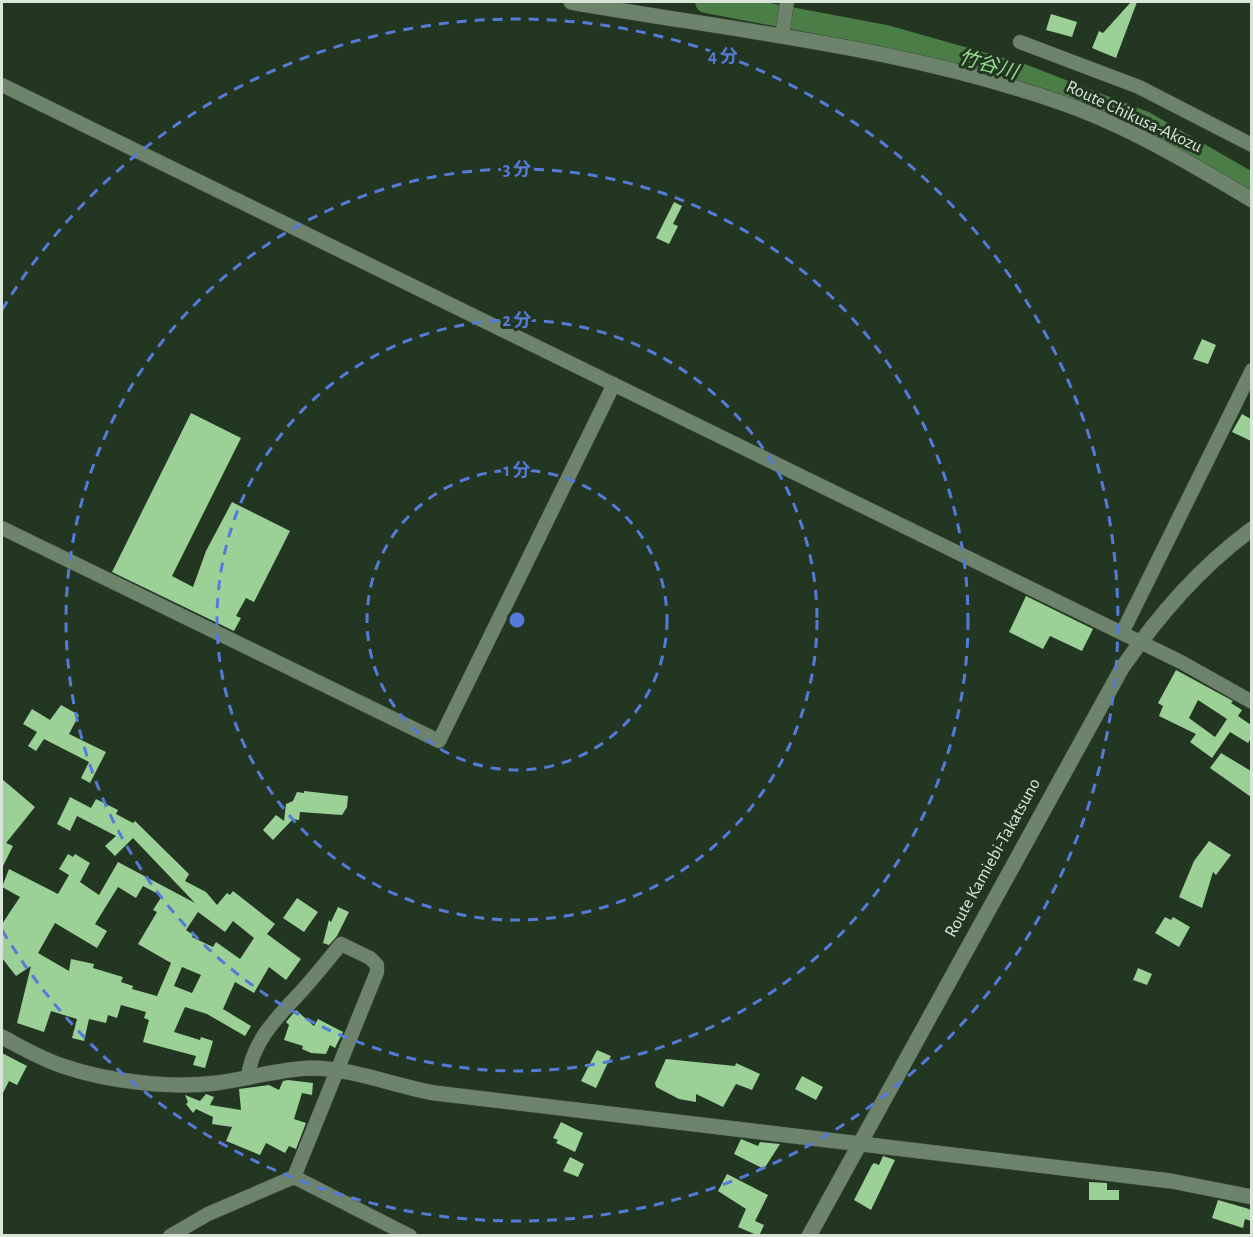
<svg xmlns="http://www.w3.org/2000/svg" width="1253" height="1237" font-family="'Alegreya Sans','Noto Sans JP',sans-serif">
	<rect width="100%" height="100%" fill="#233622"/>
	<g fill="none" stroke-linecap="round" stroke-linejoin="round">
		<!-- river -->
		<path stroke="#4b7d47" stroke-width="22" d="M706 2 886 36 1020 74 1144 122 1252 184"/>
	</g>
	<!-- building -->
	<path fill="#9bd096" fill-rule="evenodd" d="M1131 2H1137L1116 58 1092 48 1099 31 1103 33Z
		M1051 14 1077 22 1072 37 1046 30Z
		M674 202 682 206 673 224 678 226 669 244 656 238Z
		M1202 339 1216 345 1208 364 1193 359Z
		M191 413 241 438 172 576 193 587 206 551 232 502 290 531 254 602 246 598 236 616 241 618 234 631 112 572Z
		M1242 414 1251 419V441L1232 432Z
		M1026 596 1093 629 1082 651 1050 636 1043 649 1009 632Z
		M1176 670 1233 701 1231 703 1242 710 1238 716 1251 725V738L1248 743 1230 732 1212 758 1190 742 1196 734 1159 716 1163 706 1158 703ZM1198 700 1227 719 1215 737 1189 718Z
		M61 705 79 715 69 734 106 752 90 783 81 778 89 762 44 739 36 751 28 746 37 732 23 724 32 709 50 720Z
		M1221 753 1251 771V797L1210 768Z
		M2 779 35 807 6 843 13 846 2 868Z
		M304 791 348 796 347 807 342 815 300 812 299 820 293 819 273 840 263 830 276 815 284 821 286 804 293 801 297 792 304 793Z
		M70 797 91 808 96 799 118 810 116 814 133 823 135 821 189 874 185 881 206 892 217 905 227 893 230 895 233 891 275 924 267 934 301 959 286 980 269 967 254 993 235 982 223 1009 251 1026 245 1036 207 1014 185 1007 174 1032 200 1040 201 1037 213 1041 205 1068 193 1065 196 1056 143 1042 149 1020 144 1018 146 1012 121 1005 117 1018 108 1015 106 1023 89 1019 84 1041 72 1038 77 1019 51 1011 44 1032 17 1023 31 966 16 976 2 958V924L20 897 2 887 9 869 58 894 69 875 59 869 68 854 73 857 75 854 90 863 80 882 99 895 118 862 195 903 133 838 115 856 105 846 116 836 77 816 70 831 57 824ZM143 886 162 896 153 910 157 912 138 944 171 963 157 996 132 989 133 986 121 982 123 977 93 968 94 964 71 959 69 971 38 953 55 923 97 948 107 931 95 924 118 887 136 898ZM198 912 225 932 233 921 254 938 240 959 216 942 213 947 192 937 193 935 186 930ZM182 967 201 975 192 993 174 986Z
		M1209 841 1231 855 1216 875 1213 872 1202 908 1179 897 1194 861Z
		M297 898 318 912 304 932 283 918Z
		M338 907 349 912 337 936 329 945 323 943 329 920 331 922Z
		M1165 917 1171 920 1173 917 1190 927 1179 947 1155 933Z
		M1138 968 1152 974 1147 985 1133 980Z
		M296 1010 314 1026 318 1019 343 1032 335 1048 330 1045 326 1054 311 1053 302 1049 303 1046 284 1040 289 1025 286 1022Z
		M597 1050 611 1056 596 1088 581 1081Z
		M2 1053 27 1066 17 1085 9 1081 2 1095Z
		M666 1059 735 1066 736 1063 760 1074 752 1090 736 1084 723 1107 696 1094V1102L679 1099 656 1087 655 1083Z
		M802 1076 823 1087 816 1100 795 1089Z
		M288 1080 313 1083 312 1095 302 1093 294 1119 306 1123 296 1149 289 1146 285 1153 266 1143 260 1155 226 1141 232 1127 212 1124 213 1117 196 1109 193 1113 186 1104 188 1102 185 1095 200 1101 206 1094 214 1097 210 1105 241 1110 239 1089 269 1085 279 1090 283 1081Z
		M561 1122 583 1133 575 1152 556 1143 558 1140 553 1138Z
		M741 1139 758 1146 760 1142 780 1144 764 1169 734 1154Z
		M883 1156 895 1160 871 1210 854 1200 872 1165 874 1163 879 1165Z
		M570 1157 584 1164 578 1177 563 1171Z
		M727 1174 768 1195 755 1221 764 1225 759 1236 738 1227 746 1209 718 1191Z
		M1089 1182 1107 1183V1190H1119V1200H1089Z
		M1218 1200 1249 1209 1251 1211V1221L1245 1219 1243 1228 1212 1218Z"/>
	<g fill="none" stroke-linecap="round" stroke-linejoin="round">
		<defs>
			<path id="minor" d="M782 36 787 2
				M1020 42 1139 87 1252 145
				M2 85 1181 662 1252 702
				M2 528 439 741 614 384
				M1122 633 1252 370
				M248 1078C251 1044 276 1018 298 995 313 979 327 961 341 944L370 958 377 965V972L294 1177
				M294 1177 410 1236
				M170 1236 208 1214 294 1177"/>
			<path id="tertiary" d="M2 1037C21 1047 41 1059 63 1066 105 1081 172 1089 216 1083 248 1079 279 1069 311 1068 351 1068 395 1086 435 1093L1171 1181 1252 1197"/>
			<path id="secondary" d="M571 2C735 31 903 47 1062 103 1128 126 1192 164 1252 200
				M809 1236 1122 668C1159 615 1199 568 1252 529"/>
		</defs>
		<!-- minor casing -->
		<use href="#minor" stroke="#415140" stroke-width="15"/>
		<!-- tertiary casing -->
		<use href="#tertiary" stroke="#415140" stroke-width="16"/>
		<!-- secondary casing -->
		<use href="#secondary" stroke="#415140" stroke-width="16"/>
		<!-- minor -->
		<use href="#minor" stroke="#6d836b" stroke-width="14"/>
		<!-- tertiary -->
		<use href="#tertiary" stroke="#6d836b" stroke-width="15"/>
		<!-- secondary -->
		<use href="#secondary" stroke="#6d836b" stroke-width="15"/>
	</g>
	<!-- distance rings -->
	<g fill="none" stroke="#557bd8" stroke-width="3" stroke-dasharray="10 8">
		<circle cx="517" cy="620" r="150"/>
		<circle cx="517" cy="620" r="300"/>
		<circle cx="517" cy="620" r="451"/>
		<path d="M2 310A601 601 0 1 1 2 930"/>
	</g>
	<g text-anchor="middle" dominant-baseline="central" stroke-width="6" stroke-linejoin="round" paint-order="stroke">
		<!-- street labels -->
		<g font-size="18" fill="#d9e5d8" stroke="#233622">
			<text transform="translate(1134 117) rotate(25)">Route Chikusa-Akozu</text>
			<text transform="translate(993 858) rotate(-61)">Route Kamiebi-Takatsuno</text>
		</g>
		<!-- water labels -->
		<g font-size="20" font-style="italic" fill="#96dd90" stroke="#233622">
			<text transform="translate(988 65) rotate(16)">竹谷川</text>
		</g>
	</g>
	<circle cx="517" cy="620" r="9" fill="#557bd8" stroke="#233622" stroke-width="3"/>
	<g font-size="18" text-anchor="middle" font-weight="bold" fill="#557bd8" stroke="#233622" stroke-width="6" stroke-linejoin="round" paint-order="stroke">
		<text x="723" y="62">4 分</text>
		<text x="517" y="175">3 分</text>
		<text x="517" y="326">2 分</text>
		<text x="517" y="476">1 分</text>
	</g>
	<!-- border -->
	<rect width="1253" height="1237" fill="none" stroke="#d9e5d8" stroke-width="6"/>
</svg>
